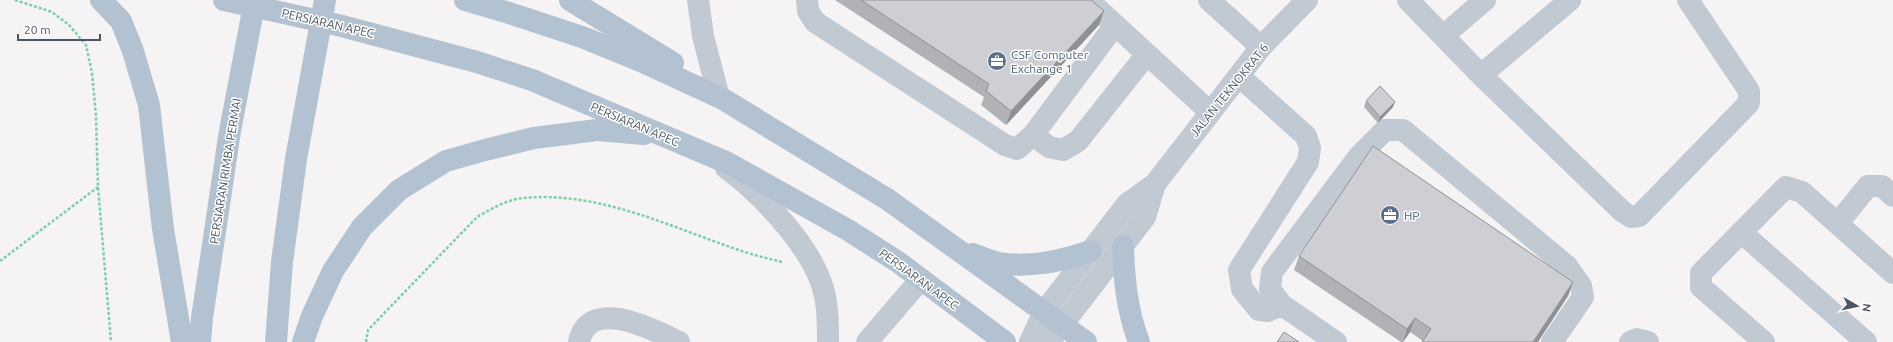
<svg xmlns="http://www.w3.org/2000/svg" width="1893" height="342" font-family="Ubuntu,sans-serif">
	<rect width="100%" height="100%" fill="#f5f3f3"/>
	<g fill="none" stroke-linecap="round" stroke-linejoin="round">
		<!-- path -->
		<path stroke="#7ad0a6" stroke-width="2.5" stroke-dasharray="3 2" stroke-linecap="butt" d="M15 0 52 12 69 25 86 45 92 73 96 116 98 187 111 342
			M0 261 98 187
			M366 342 368 330 477 217C491 209 508 199 524 198 597 191 666 225 733 248 749 254 766 258 782 262"/>
		<!-- minor -->
		<path stroke="#c1cad2" stroke-width="22" d="M698 0 703 36 717 90
			M807 0 808 11 815 22 1005 145 1017 149 1033 135 1115 25
			M1088 0 1210 112
			M1209 0 1261 47
			M1408 0 1481 75 1623 212 1631 217 1639 216 1749 103V91L1688 0
			M1443 36 1485 0
			M1481 75 1570 0
			M1239 76 1306 136 1310 148 1308 162 1239 270 1242 289 1259 310 1268 311 1282 305
			M1033 135 1049 147 1063 150 1078 141 1147 54
			M726 168C760 193 806 241 821 282 828 301 828 322 828 342
			M1838 223 1868 186H1882L1893 196
			M1742 233 1866 342
			M579 342C589 295 654 330 679 342
			M867 342 921 279
			M1030 342 1044 312 1127 204 1155 184 1261 47 1307 0
			M1049 342 1145 217 1155 184
			M1336 342 1282 305 1270 289 1272 272 1359 156 1385 130H1403L1567 266 1581 286 1583 297 1552 342
			M1630 342 1637 339 1648 342
			M1764 342 1701 287V273L1786 187 1802 192 1893 273"/>
		<!-- major -->
		<path stroke="#b3c2d1" stroke-width="22" d="M101 0 121 21 133 51 149 105 163 229 182 342
			M224 0 338 25 477 62 532 80 728 163 848 230 898 262 1005 342
			M465 0 509 13 582 37 643 62 723 99 887 199 1086 342
			M570 0 673 63
			M1123 246C1124 279 1127 311 1139 342
			M973 254C981 257 990 261 999 263 1031 268 1061 261 1091 251
			M200 342 202 318 230 131 255 0
			M276 342 282 262 296 159 325 0
			M303 342 312 316 333 271 362 227 399 190 446 161 485 150 534 138 597 130 644 134"/>
	</g>
	<!-- wall -->
	<path fill="#b0b2b7" d="M835 0H1091L1099 25 1006 125 981 105 984 97Z
		M1366 101 1393 107 1378 123 1364 107Z
		M1299 256 1573 282 1568 296 1423 341 1410 332 1403 342H1401L1294 270Z"/>
	<!-- shaded-wall -->
	<path fill="#909195" d="M1104 11 1099 25 1006 125 1011 111Z
		M1395 102 1393 107 1378 123 1380 117Z
		M1573 282 1568 296 1538 342H1533Z
		M1415 318 1410 332 1403 342 1407 329Z"/>
	<!-- building -->
	<path fill="#cdcfd5" stroke="#909195" d="M861 0H1091L1104 11 1011 111 986 91 989 84Z
		M1380 86 1395 102 1380 117 1366 101Z
		M1373 146 1573 282 1533 342H1422L1431 329 1415 318 1407 329 1299 256Z
		M1284 332 1299 342H1277Z"/>
	<!-- icons -->
	<defs>
		<symbol id="office-disc" viewBox="-11 -11 22 22"><circle r="9.5" fill="#5c6f8a" stroke="#fff"/><path d="M-6-3h4V-5.5h4V-3h4V5H-6ZM-1-4.5V-3h2v-1.5ZM-6 0V1H6V0Z" fill="#fff"/></symbol>
	</defs>
	<g fill-rule="evenodd">
		<use href="#office-disc" x="986" y="50" width="22" height="22"/>
		<use href="#office-disc" x="1379" y="204" width="22" height="22"/>
	</g>
	<g text-anchor="middle" dominant-baseline="central" stroke-width="3" stroke-linejoin="round" paint-order="stroke">
		<!-- street labels -->
		<g font-size="12" fill="#4a5661" stroke="#fff">
			<text transform="translate(328 23) rotate(13)">PERSIARAN APEC</text>
			<text transform="translate(1229 90) rotate(-51)">JALAN TEKNOKRAT 6</text>
			<text transform="translate(635 124) rotate(23)">PERSIARAN APEC</text>
			<text transform="translate(225 171) rotate(-81)">PERSIARAN RIMBA PERMAI</text>
			<text transform="translate(919 279) rotate(36)">PERSIARAN APEC</text>
		</g>
		<!-- service labels -->
		<g font-size="12" fill="#4e5e75" stroke="#fff" text-anchor="start">
			<text x="1011" y="54">CSF Computer<tspan x="1011" dy="14">Exchange 1</tspan></text>
			<text x="1404" y="215">HP</text>
		</g>
	</g>
	<!-- north arrow -->
	<g transform="translate(1857 306) rotate(99)" stroke="#ffffff" stroke-width="3" paint-order="stroke">
	<path d="M0-3L7 15L0 10L-7 15Z" fill="#4a5661"/>
	<text y="-6" font-size="11" font-weight="bold" text-anchor="middle" fill="#4a5661">N</text>
	</g>
	<!-- scale -->
	<path d="M18 34v6h82v-6" fill="none" stroke="#4a5661" stroke-width="2"/>
	<text x="24" y="34" font-size="12" fill="#4a5661" stroke="#ffffff" stroke-width="3" paint-order="stroke">20 m</text>
</svg>
